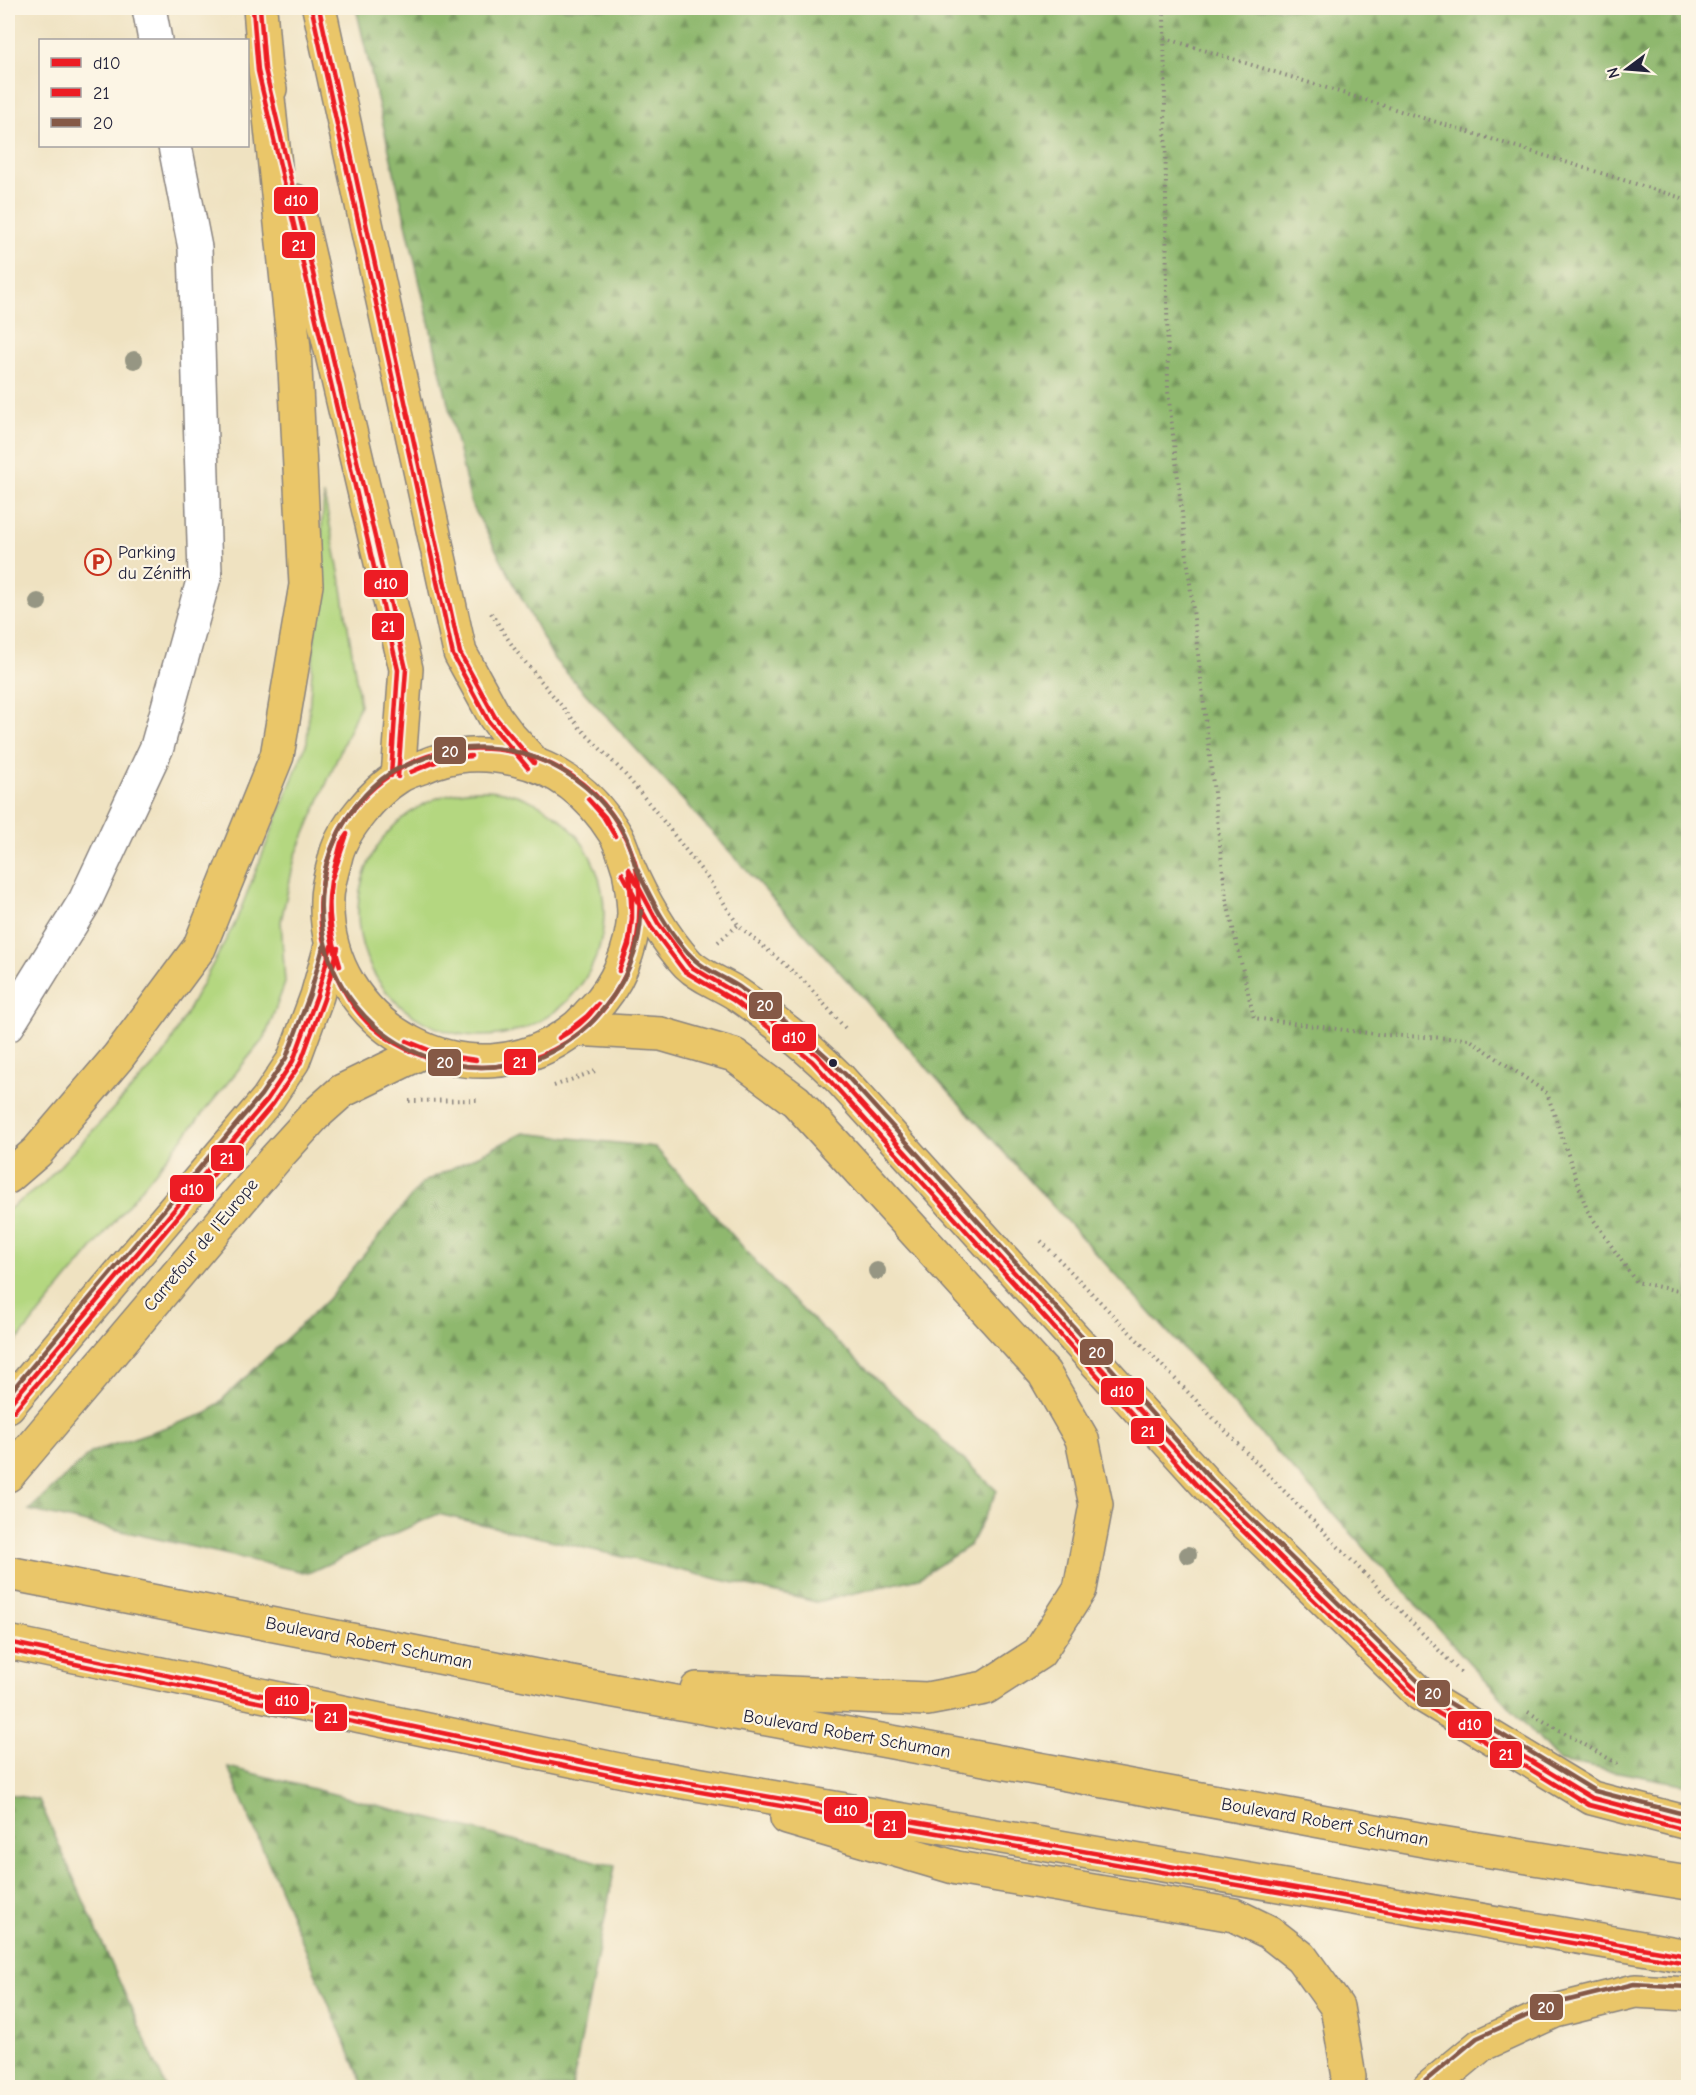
<svg xmlns="http://www.w3.org/2000/svg" width="1696" height="2095" font-family="'Comic Neue',sans-serif">
	<defs>
		<pattern id="forest-firs" width="22" height="20" patternUnits="userSpaceOnUse" patternTransform="scale(1.5)"><rect width="22" height="20" fill="#8fb86e"/><path d="M5 1l3.5 6h-7zM16 11l3.5 6h-7z" fill="#74955c"/></pattern>
	</defs>
	<rect width="100%" height="100%" fill="#fcf5e5"/>
	<filter id="ink" filterUnits="userSpaceOnUse"><feTurbulence type="fractalNoise" baseFrequency=".0167" numOctaves="2"/><feDisplacementMap in="SourceGraphic" scale="12" xChannelSelector="R" yChannelSelector="G"/><feConvolveMatrix kernelMatrix="1 2 1 2 8 2 1 2 1" color-interpolation-filters="sRGB"/></filter>
	<filter id="wash" filterUnits="userSpaceOnUse"><feTurbulence type="fractalNoise" baseFrequency=".008" numOctaves="4" result="noise"/><feDisplacementMap in="SourceGraphic" scale="24" xChannelSelector="R" yChannelSelector="G"/><feGaussianBlur stdDeviation="1.35" result="paint"/><feColorMatrix in="noise" values="0 0 0 0 0 0 0 0 0 0 0 0 0 0 0 0 0 1.4 0 .05"/><feComposite in="paint" operator="in"/></filter>
	<g filter="url(#wash)">
		<rect width="100%" height="100%" fill="#efe2c1"/>
		<!-- grass -->
		<path fill="#b4d780" stroke="#6b7c5e" stroke-width="1.5" d="M324 495 341 582 360 705 295 857 281 921 285 983 265 1037 8 1352V1210L43 1184 165 1053 236 921 307 742Z
			M358 913a123 123 0 1 1 246 0a123 123 0 1 1-246 0Z"/>
		<!-- forest -->
		<path fill="url(#forest-firs)" stroke="#586d54" stroke-width="1.5" d="M356 8H1688V1785L1559 1761 554 659 471 503Z
			M523 1133 655 1147 777 1286 997 1491 970 1545 919 1578 816 1602 438 1514 308 1573 29 1510 92 1452 208 1413 328 1299 422 1183Z
			M228 1767 615 1866 572 2087H364Z
			M8 1794 39 1800 166 2087H8Z"/>
	</g>
	<g filter="url(#ink)">
		<g fill="none" stroke-linecap="round" stroke-linejoin="round">
			<defs>
				<path id="minor" d="M149 8 155 40
					M8 1025 85 901 157 747 205 574 195 248 175 146"/>
				<path id="major" d="M260 8 265 69 270 89
					M319 8 460 653 495 717 510 737 534 763
					M296 201 406 669 398 777
					M629 869C631 884 634 899 634 914 632 950 617 986 592 1011 586 1017 581 1024 574 1029 471 1110 322 1027 327 899 327 885 333 869 336 855 343 829 375 791 398 777 405 772 414 770 422 767 453 753 481 752 515 759 558 768 591 795 614 832 621 842 624 855 628 867 641 898 665 940 688 964 701 977 722 984 737 994 773 1019 809 1048 840 1079L1209 1487 1420 1694 1592 1798 1688 1823
					M575 1029 661 1034 734 1055 796 1101 1044 1373 1082 1439 1096 1505 1080 1589 1039 1653 985 1688 927 1699 697 1689
					M8 1177 37 1152 118 1057 199 948 277 756 306 585 294 349 265 69
					M8 1406 267 1100 293 1061 317 996 331 946
					M8 1475 275 1159 315 1115 342 1091 424 1051
					M8 1573 572 1683 1429 1841 1688 1883
					M8 1642 638 1774 1688 1956
					M787 1818 957 1868 1234 1915 1269 1932 1301 1957 1337 2007 1349 2077 1346 2088
					M1429 2088 1481 2045 1555 2011 1635 1991 1688 1994"/>
			</defs>
			<!-- minor casing -->
			<use href="#minor" stroke="#88827e" stroke-width="36"/>
			<!-- major casing -->
			<use href="#major" stroke="#88827e" stroke-width="36"/>
			<!-- path -->
			<path stroke="#88827e" stroke-width="4" stroke-dasharray="1.5 4.5" stroke-linecap="butt" d="M1164 8 1168 391 1226 898 1254 1018 1383 1035 1469 1039 1547 1093 1587 1210 1636 1282 1688 1293
				M1165 38 1688 200
				M491 613 516 651 580 728 623 772 657 813 712 884 738 925 803 980 845 1028
				M718 942 738 925
				M554 1086 598 1070
				M409 1101 480 1100
				M1041 1241 1462 1674
				M1528 1712 1618 1764"/>
			<!-- minor -->
			<use href="#minor" stroke="#fff" stroke-width="33"/>
			<!-- major -->
			<use href="#major" stroke="#eac669" stroke-width="33"/>
			<defs>
				<path id="bus-1" d="M260 8 265 69 406 669 398 777
					M319 8 460 653 495 717 534 763
					M411 772 440 759 471 756
					M411 772 441 760 471 756
					M588 799 605 817 615 836
					M588 799 603 816 615 836
					M629 869 632 893V918
					M629 869 632 918
					M629 869 658 923 690 966 737 994 817 1055 1209 1487 1420 1694 1592 1798 1688 1823
					M331 881C327 911 331 937 340 966
					M331 881C326 912 328 937 340 966
					M331 881 341 843 347 834
					M331 881 347 834
					M619 971 629 941 632 918
					M619 971 629 945 632 918
					M559 1038 587 1016 598 1004
					M559 1038C574 1030 589 1017 598 1004
					M407 1041 440 1055 476 1060
					M407 1041 441 1055 476 1060
					M8 1406 267 1100 293 1061 317 996 331 946
					M8 1642 638 1774 1688 1956"/>
				<path id="bus-2" d="M253 9 258 71 398 670 391 776
					M312 10 453 655 489 722 528 768
					M636 866C614 787 544 744 464 749 412 752 363 786 339 832 319 872 313 921 331 964 340 985 351 1007 368 1023 438 1086 547 1082 606 1006 626 980 638 952 639 918 640 901 640 885 636 868
					M622 873 651 927 684 971 733 1000 812 1061 1203 1492 1415 1699 1589 1805 1686 1830
					M14 1411 273 1104 300 1064 324 999 338 948
					M8 1650 637 1781 1687 1963"/>
				<path id="bus-3" d="M635 865C632 854 629 843 624 833 586 765 499 728 425 758 410 764 395 768 382 779 284 861 307 1011 427 1057 454 1067 482 1070 511 1064 519 1063 528 1062 535 1059 555 1052 580 1035 595 1019 622 989 641 952 641 911
					M636 867C651 899 669 936 695 960 709 973 727 978 742 989 779 1014 813 1043 845 1074L1214 1482 1425 1688 1595 1791 1688 1815
					M8 1395 261 1095 286 1058 310 994 324 944
					M1424 2082 1477 2038 1553 2004 1634 1984 1688 1987"/>
			</defs>
			<!-- bus-1 casing -->
			<use href="#bus-1" stroke="#fcf5e5" stroke-width="9"/>
			<!-- bus-2 casing -->
			<use href="#bus-2" stroke="#fcf5e5" stroke-width="9"/>
			<!-- bus-3 casing -->
			<use href="#bus-3" stroke="#fcf5e5" stroke-width="9"/>
			<!-- bus-1 -->
			<use href="#bus-1" stroke="#ed1c24" stroke-width="4.5"/>
			<!-- bus-2 -->
			<use href="#bus-2" stroke="#ed1c24" stroke-width="4.5"/>
			<!-- bus-3 -->
			<use href="#bus-3" stroke="#855946" stroke-width="4.5"/>
		</g>
		<!-- trees -->
		<g fill="#969683">
			<circle cx="134" cy="360" r="9"/>
			<circle cx="38" cy="602" r="9"/>
			<circle cx="877" cy="1271" r="9"/>
			<circle cx="1188" cy="1555" r="9"/>
		</g>
	</g>
	<!-- icons -->
	<defs>
		<symbol id="parking-ring" viewBox="-11 -11 22 22"><circle r="9.5" fill="#fcf5e5" stroke="#c8321e" stroke-width="1.5"/><path d="M-3.5-5.5H1a3.5 3.5 0 0 1 0 7H-1V5.5H-3.5ZM-1-3.4V-.6H.8a1.4 1.4 0 0 0 0-2.8Z" fill="#c8321e"/></symbol>
	</defs>
	<g fill-rule="evenodd">
		<use href="#parking-ring" x="83" y="547" width="30" height="30"/>
	</g>
	<!-- markers -->
	<circle fill="#22223b" stroke="#fcf5e5" stroke-width="2" cx="833" cy="1063" r="5"/>
	<g text-anchor="middle" dominant-baseline="central" stroke-width="4.5" stroke-linejoin="round" paint-order="stroke">
		<!-- poi labels -->
		<g font-size="18" fill="#22223b" stroke="#fcf5e5" text-anchor="start">
			<text x="118" y="552">Parking<tspan x="118" dy="21">du Zénith</tspan></text>
		</g>
		<!-- street labels -->
		<g font-size="18" fill="#22223b" stroke="#fcf5e5">
			<text transform="translate(201 1245) rotate(-50)">Carrefour de l'Europe</text>
			<text transform="translate(369 1643) rotate(11)">Boulevard Robert Schuman</text>
			<text transform="translate(847 1734) rotate(10)">Boulevard Robert Schuman</text>
			<text transform="translate(1325 1822) rotate(10)">Boulevard Robert Schuman</text>
		</g>
	</g>
	<g stroke="#fcf5e5" stroke-width="2">
		<rect x="273" y="186" width="46" height="29" rx="6" fill="#ed1c24"/>
		<rect x="281" y="231" width="35" height="28" rx="6" fill="#ed1c24"/>
		<rect x="363" y="569" width="46" height="29" rx="6" fill="#ed1c24"/>
		<rect x="371" y="612" width="34" height="29" rx="6" fill="#ed1c24"/>
		<rect x="433" y="736" width="34" height="29" rx="6" fill="#855946"/>
		<rect x="748" y="991" width="35" height="29" rx="6" fill="#855946"/>
		<rect x="771" y="1023" width="46" height="29" rx="6" fill="#ed1c24"/>
		<rect x="503" y="1048" width="34" height="28" rx="6" fill="#ed1c24"/>
		<rect x="427" y="1048" width="35" height="29" rx="6" fill="#855946"/>
		<rect x="210" y="1144" width="35" height="28" rx="6" fill="#ed1c24"/>
		<rect x="169" y="1174" width="46" height="29" rx="6" fill="#ed1c24"/>
		<rect x="1079" y="1338" width="35" height="28" rx="6" fill="#855946"/>
		<rect x="1100" y="1377" width="45" height="29" rx="6" fill="#ed1c24"/>
		<rect x="1130" y="1417" width="35" height="28" rx="6" fill="#ed1c24"/>
		<rect x="1416" y="1679" width="35" height="29" rx="6" fill="#855946"/>
		<rect x="264" y="1686" width="46" height="29" rx="6" fill="#ed1c24"/>
		<rect x="314" y="1703" width="34" height="29" rx="6" fill="#ed1c24"/>
		<rect x="1447" y="1710" width="46" height="29" rx="6" fill="#ed1c24"/>
		<rect x="1489" y="1740" width="34" height="29" rx="6" fill="#ed1c24"/>
		<rect x="823" y="1796" width="46" height="28" rx="6" fill="#ed1c24"/>
		<rect x="873" y="1810" width="34" height="29" rx="6" fill="#ed1c24"/>
		<rect x="1529" y="1993" width="35" height="28" rx="6" fill="#855946"/>
	</g>
	<g font-size="16" text-anchor="middle" font-weight="bold" fill="#fff">
		<text x="296" y="206">d10</text>
		<text x="299" y="251">21</text>
		<text x="386" y="589">d10</text>
		<text x="388" y="632">21</text>
		<text x="450" y="757">20</text>
		<text x="765" y="1011">20</text>
		<text x="794" y="1043">d10</text>
		<text x="520" y="1068">21</text>
		<text x="445" y="1068">20</text>
		<text x="227" y="1164">21</text>
		<text x="192" y="1195">d10</text>
		<text x="1097" y="1358">20</text>
		<text x="1122" y="1397">d10</text>
		<text x="1148" y="1437">21</text>
		<text x="1433" y="1699">20</text>
		<text x="287" y="1706">d10</text>
		<text x="331" y="1723">21</text>
		<text x="1470" y="1730">d10</text>
		<text x="1506" y="1760">21</text>
		<text x="846" y="1816">d10</text>
		<text x="890" y="1831">21</text>
		<text x="1546" y="2013">20</text>
	</g>
	<!-- margin -->
	<rect width="1696" height="2095" fill="none" stroke="#fcf5e5" stroke-width="30"/>
	<!-- legend -->
	<rect x="39" y="39" width="210" height="108" fill="#fcf5e5" stroke="#a5a1a1" stroke-width="1.5"/>
	<rect x="51" y="58" width="30" height="9" fill="#ed1c24" stroke="#a5a1a1" stroke-width="1.5"/>
	<text x="93" y="69" font-size="18" fill="#22223b">d10</text>
	<rect x="51" y="88" width="30" height="9" fill="#ed1c24" stroke="#a5a1a1" stroke-width="1.5"/>
	<text x="93" y="99" font-size="18" fill="#22223b">21</text>
	<rect x="51" y="118" width="30" height="9" fill="#855946" stroke="#a5a1a1" stroke-width="1.5"/>
	<text x="93" y="129" font-size="18" fill="#22223b">20</text>
	<!-- north arrow -->
	<g transform="translate(1627 69) rotate(254)" stroke="#fcf5e5" stroke-width="4.5" paint-order="stroke">
	<path d="M0-4.5L10 22L0 15L-10 22Z" fill="#22223b"/>
	<text y="-9" font-size="16" font-weight="bold" text-anchor="middle" fill="#22223b">N</text>
	</g>
</svg>
